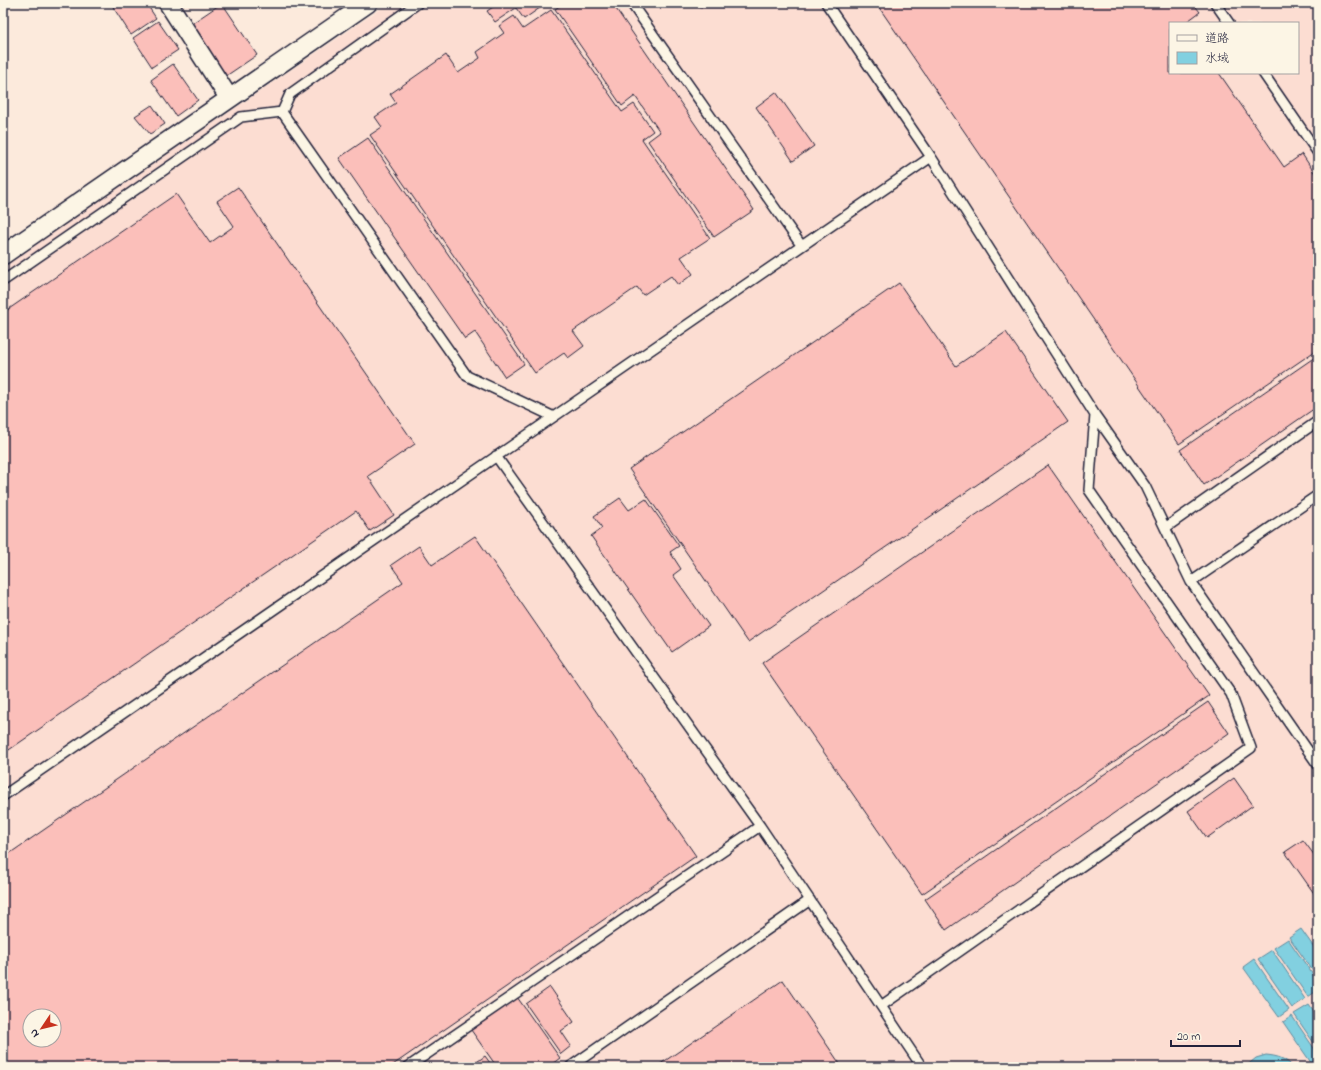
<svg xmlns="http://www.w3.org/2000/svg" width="1321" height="1070" font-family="'Indie Flower','Klee One',sans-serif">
	<rect width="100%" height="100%" fill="#fceadc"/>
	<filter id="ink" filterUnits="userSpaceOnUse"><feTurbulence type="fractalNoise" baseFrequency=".025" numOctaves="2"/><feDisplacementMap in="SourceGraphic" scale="8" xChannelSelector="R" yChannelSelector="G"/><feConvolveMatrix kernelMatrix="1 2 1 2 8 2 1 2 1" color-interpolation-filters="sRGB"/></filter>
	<g filter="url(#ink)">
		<!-- built -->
		<path fill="#fcddd2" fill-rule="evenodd" d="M389 3H1318V1067H3V267ZM1170 23H1298V73H1170ZM30 1016H54V1040H30Z"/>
		<!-- water -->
		<path fill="#82d0e0" stroke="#5c8a9e" d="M1301 929 1318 953V978L1289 937Z
			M1288 939 1318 982V990L1308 997 1274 948Z
			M1272 950 1305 999 1292 1008 1258 959Z
			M1254 959 1289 1010 1279 1017 1243 967Z
			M1309 1005 1318 1018V1049L1294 1014Z
			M1292 1016 1318 1054V1067H1314L1283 1022Z
			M1266 1055C1277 1056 1285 1058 1293 1067H1245L1256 1058Z"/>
		<!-- building -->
		<path fill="#fbbfba" stroke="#22223b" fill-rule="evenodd" d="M119 3H146L156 18 131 35 113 7Z
			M222 3 257 55 226 76 191 24Z
			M499 3H547L524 19 516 8 495 22 487 11Z
			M564 3H612L754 210 714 237 648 141 660 132 635 96 622 106 555 9Z
			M679 3H745L728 7H702L684 5Z
			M876 3H1193L1200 12 1185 23H1170V73H1219L1284 167 1302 154 1318 178V349L1179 444Z
			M551 10 622 112 634 104 653 131 642 139 710 238 681 257 693 274 678 285 671 276 643 295 637 287 573 331 584 346 568 358 564 353 535 373 370 135 382 127 375 117 396 103 390 94 446 55 458 73 480 58 477 52 504 33 499 26 514 16 523 29Z
			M158 21 178 50 152 67 133 38Z
			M173 64 198 100 176 116 151 80Z
			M776 92 814 146 793 161 756 107Z
			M152 105 165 124 150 134 135 116Z
			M368 138 524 364 505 377 475 332 465 339 339 158Z
			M238 187 415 444 368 476 394 515 370 531 356 511 3 754V313L176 194 210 243 234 226 217 201Z
			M899 283 956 366 1006 332 1068 422 748 642 629 469Z
			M1318 355V406L1204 485 1180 450Z
			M1048 465 1209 696 922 894 762 663Z
			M620 498 629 510 646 499 679 546 670 552 681 569 673 575 709 626 672 652 591 536 602 528 594 516Z
			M475 536 696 856 390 1067H3V858L403 582 391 565 419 546 432 565ZM30 1016H54V1040H30Z
			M1208 702 1229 733 946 930 925 899Z
			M1234 778 1253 805 1207 838 1188 811Z
			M1303 840 1318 860V899L1285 852Z
			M783 980 842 1067H656Z
			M550 987 574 1022 561 1031 571 1046 561 1054 526 1004Z
			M517 997 560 1058 548 1067H497L471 1030Z
			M485 1056 493 1067H470Z"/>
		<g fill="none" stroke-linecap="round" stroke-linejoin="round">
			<defs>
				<path id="service" d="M631 3 801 245
					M826 3 931 157 1095 415 1145 486 1191 582 1318 765
					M1215 3 1229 23
					M1263 73 1318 153
					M282 112 290 94 418 3
					M3 281 241 117 282 112 467 376 552 416
					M496 456 760 826 922 1067
					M1165 528 1318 421
					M1191 582 1318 495
					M3 796 931 157
					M881 1006 1251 748 1231 694 1089 490 1095 415
					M408 1067 760 826
					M570 1067 810 900"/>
				<path id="minor" d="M168 3 229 98
					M3 255 368 3"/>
			</defs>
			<!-- service casing -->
			<use href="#service" stroke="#22223b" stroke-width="12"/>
			<!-- minor casing -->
			<use href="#minor" stroke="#22223b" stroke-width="21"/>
			<!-- service -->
			<use href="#service" stroke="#fcf5e5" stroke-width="9"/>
			<!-- minor -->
			<use href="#minor" stroke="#fcf5e5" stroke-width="18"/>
		</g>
	</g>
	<!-- margin -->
	<rect width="1321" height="1070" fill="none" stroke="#fcf5e5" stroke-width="16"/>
	<rect x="8" y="8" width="1305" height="1054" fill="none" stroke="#22223b" stroke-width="1.5" filter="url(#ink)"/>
	<!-- legend -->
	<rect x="1169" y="22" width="130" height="52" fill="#fcf5e5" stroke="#a5a1a1"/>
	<rect x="1177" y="35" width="20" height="6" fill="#fcf5e5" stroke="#a5a1a1"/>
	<text x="1205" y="42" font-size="12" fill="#22223b">道路</text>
	<rect x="1177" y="52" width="20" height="12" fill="#82d0e0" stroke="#a5a1a1"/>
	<text x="1205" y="62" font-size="12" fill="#22223b">水域</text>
	<!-- north arrow -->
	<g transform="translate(42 1028) rotate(235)"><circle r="19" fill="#fcf5e5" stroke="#a5a1a1"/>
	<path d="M0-3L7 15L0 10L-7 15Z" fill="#c8321e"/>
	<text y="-6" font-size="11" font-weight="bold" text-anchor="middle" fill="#22223b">N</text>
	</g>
	<!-- scale -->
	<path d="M1171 1040v6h69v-6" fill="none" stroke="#22223b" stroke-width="2"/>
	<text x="1177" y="1040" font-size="12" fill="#22223b" stroke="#fcf5e5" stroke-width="3" paint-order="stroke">20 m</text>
</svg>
